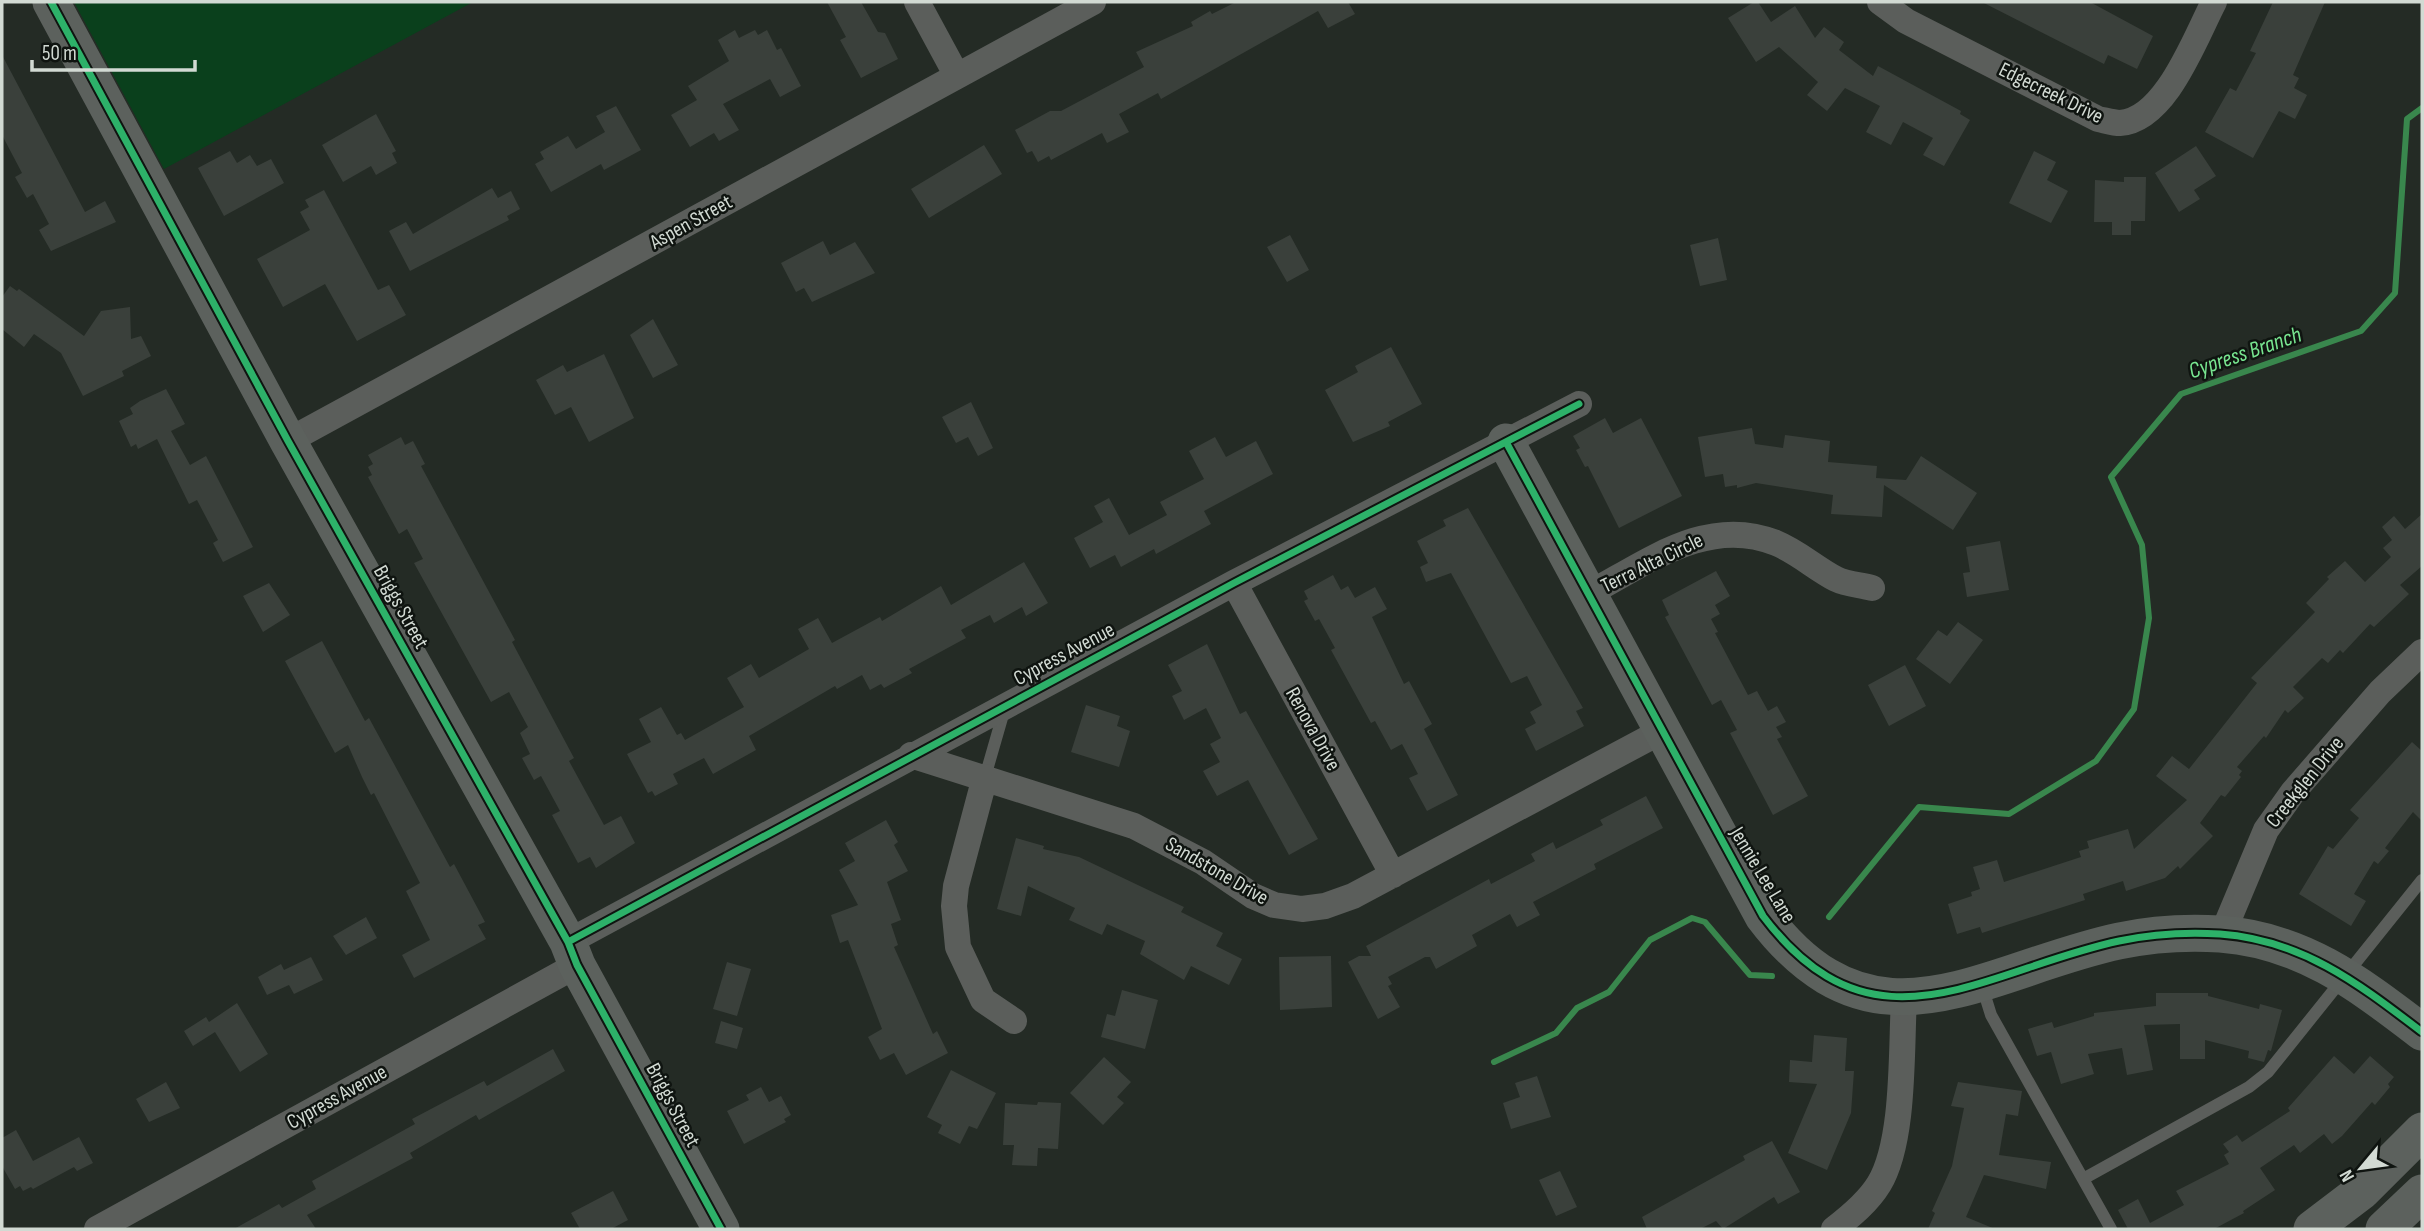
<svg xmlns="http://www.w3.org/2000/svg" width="2424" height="1231" font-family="'Sofia Sans Condensed',sans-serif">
	<rect width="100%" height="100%" fill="#242b25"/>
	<!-- green -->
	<path fill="#0a401c" d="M74 2H473L164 169Z"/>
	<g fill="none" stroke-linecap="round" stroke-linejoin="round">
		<!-- stream -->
		<path stroke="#39874d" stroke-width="6" d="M1829 917 1919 807 2009 814 2096 761 2134 709 2149 618 2142 545 2111 477 2181 394 2361 331 2395 293 2407 119 2422 108
			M1494 1062 1556 1033 1577 1008 1609 992 1650 940 1692 918 1705 922 1750 975 1772 976"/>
	</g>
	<!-- building -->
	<path fill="#3a403b" d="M827 2H861L878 32 885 33 898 59 861 78 840 40 846 37Z
		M1236 2H1348L1355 14 1328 28 1318 11 1161 99 1158 93 1119 114 1129 132 1107 143 1102 133 1051 160 1049 156 1038 162 1032 151 1027 153 1015 130 1050 111H1061L1144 67 1136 52 1193 26 1191 22 1210 11 1212 14Z
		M1754 2H1758L1771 22 1795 6 1815 38 1824 27 1844 42 1839 50 1873 76 1878 66 1961 111 1960 114 1970 120 1944 166 1923 155 1933 138 1903 122 1891 145 1866 132 1880 106 1845 88 1827 111 1807 95 1818 82 1779 47 1756 62 1728 18Z
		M1982 2H2090L2153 36 2137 69 2108 55 2104 64Z
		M2273 2H2325L2293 75 2299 78 2294 88 2307 95 2295 119 2279 111 2253 158 2205 132 2230 88 2236 91 2256 53 2250 51Z
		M735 30 739 38 755 30 758 35 767 30 777 50 781 48 801 86 780 97 770 79 723 104 739 130 719 141 714 133 690 147 671 115 697 100 688 86 729 61 718 40Z
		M2 55 85 212 105 201 116 222 51 251 39 230 49 224 33 194 27 198 15 177 22 173 2 135Z
		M616 106 641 150 604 170 601 164 551 192 535 164 544 159 540 152 568 136 576 149 605 132 596 116Z
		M376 114 396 151 392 153 397 163 376 175 371 166 343 182 322 145Z
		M984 145 1002 174 929 218 911 189Z
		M2196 146 2216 176 2194 190 2200 199 2179 212 2155 173Z
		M230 151 237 163 250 155 257 166 271 159 284 183 224 216 198 168Z
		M2034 151 2056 162 2047 180 2068 191 2051 223 2009 203Z
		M2124 177H2146L2145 221H2131V235H2112V222H2094L2095 180 2124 182Z
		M492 188 498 198 511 191 520 209 507 216 509 220 410 271 389 231 406 222 413 234Z
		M324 190 378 290 389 285 406 315 357 341 325 284 283 307 257 259 310 230 300 212 309 207 305 200Z
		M1290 235 1309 270 1287 282 1267 247Z
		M1718 238 1727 280 1700 286 1690 245Z
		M823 241 830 255 855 242 875 273 812 302 804 288 796 292 781 263Z
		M10 286 17 291 19 289 84 336 101 311 130 307 131 339 141 336 151 356 122 371 124 376 83 396 61 353 34 334 24 347 2 329V297Z
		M653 319 678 365 653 378 630 335Z
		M1391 347 1422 404 1388 422 1390 426 1353 442 1325 390 1358 372 1355 366Z
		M604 354 634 418 589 442 571 407 555 415 536 380 563 365 567 372Z
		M166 389 185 424 171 431 190 465 206 456 253 547 223 562 213 543 218 540 197 500 189 504 157 439 138 449 136 444 131 447 119 421 133 414 130 408 140 401Z
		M971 402 993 448 978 456 968 437 956 443 942 417Z
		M1605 418 1613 433 1641 418 1682 496 1619 528 1588 466 1585 467 1576 450 1580 448 1573 436Z
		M1752 428 1755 444 1783 448 1785 435 1830 441 1828 462 1877 466 1876 478 1906 480 1921 456 1977 493 1953 530 1884 485 1882 517 1831 514 1833 495 1756 483 1737 488V485L1725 487 1723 474 1705 477 1698 437Z
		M401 437 405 445 413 441 425 464 421 466 515 640 512 642 574 758 569 761 604 825 621 816 635 843 596 868 590 857 578 863 552 815 560 811 541 776 534 780 522 758 530 754 520 733 528 727 509 692 491 702 414 563 423 559 407 529 399 534 368 477 372 475 368 467 373 464 368 455Z
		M1215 437 1226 457 1256 441 1273 474 1204 511 1211 524 1156 554 1154 549 1121 567 1115 555 1090 568 1074 538 1103 522 1094 506 1109 498 1129 535 1167 515 1160 502 1204 479 1189 451Z
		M1468 508 1583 708 1576 711 1584 726 1536 751 1525 729 1536 723 1530 712 1542 705 1527 676 1511 683 1451 573 1426 582 1420 567 1428 563 1417 541 1446 526 1443 520Z
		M2422 514V566L2400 585 2409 594 2374 627 2370 624 2343 653 2340 650 2328 663 2322 658 2293 687 2304 698 2288 713 2285 710 2266 738 2264 736 2237 767 2242 771 2239 775 2241 777 2225 797 2221 795 2200 823 2213 836 2180 869 2178 866 2165 878 2126 891 2123 881 2083 894 2085 900 1982 933 1980 927 1957 934 1948 904 1972 896 1971 892 1980 889 1973 867 1997 860 2004 882 2081 857 2079 851 2089 848 2087 841 2128 829 2134 849 2187 800 2156 776 2172 756 2189 769 2257 683 2251 678 2315 612 2306 603 2329 579 2327 577 2345 561 2365 582 2391 557 2383 548 2392 540 2382 527 2394 516 2405 529Z
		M2000 541 2009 590 1967 597 1963 573 1970 572 1966 547Z
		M1024 562 1048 603 1026 616 1022 607 994 623 990 615 961 630 966 638 909 669 912 673 884 688 881 684 870 690 862 675 837 689 835 686 749 736 756 750 713 774 704 758 673 774 678 784 655 796 652 791 648 793 627 754 651 742 639 719 661 707 677 735 681 733 685 740 744 707 727 678 751 664 759 678 809 649 798 629 818 618 832 643 880 617 882 621 941 586 951 605Z
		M1716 571 1730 596 1715 605 1720 614 1711 619 1718 632 1715 633 1748 695 1757 691 1768 711 1777 706 1786 722 1776 727 1782 737 1777 739 1808 796 1773 815 1730 733 1737 730 1721 700 1712 705 1665 617 1669 615 1662 600Z
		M1333 575 1341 590 1348 586 1355 598 1375 587 1387 609 1372 617 1404 684 1409 681 1432 724 1424 729 1458 795 1427 811 1409 778 1418 774 1402 744 1391 750 1375 721 1371 723 1331 650 1335 648 1319 619 1315 621 1304 601 1308 599 1304 591Z
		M269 583 290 615 263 632 243 596Z
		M1958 622 1983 640 1950 684 1916 659 1938 630 1947 636Z
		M322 641 365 721 369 718 450 867 454 864 485 922 478 925 486 939 414 978 402 955 430 940 406 891 420 883 374 793 371 795 362 777 348 745 335 753 285 661Z
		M1207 644 1240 714 1246 711 1318 839 1289 855 1248 780 1217 796 1203 771 1220 762 1210 744 1221 738 1206 708 1184 720 1172 696 1182 691 1168 665Z
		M1905 665 1926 706 1889 726 1868 685Z
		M1086 705 1120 716 1117 726 1130 731 1119 767 1071 752Z
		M2412 742 2422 751V821L2413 812 2385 848 2389 851 2378 864 2374 861 2354 894 2366 901 2351 926 2299 894 2328 846 2333 849 2359 818 2350 810Z
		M1646 796 1663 828 1594 864 1596 869 1533 902 1540 915 1517 927 1510 914 1472 935 1477 946 1436 969 1430 957H1425L1388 977 1392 984 1388 986 1400 1007 1378 1019 1348 962 1359 956H1371L1366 946 1489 879 1491 884 1535 861 1531 854 1553 842 1556 849 1603 825 1600 820Z
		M886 820 898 842 894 845 908 871 887 882 901 920 891 924 898 945 894 947 933 1034 937 1031 948 1053 906 1075 894 1053 880 1060 868 1037 882 1029 848 940 840 943 831 915 858 905 839 870 855 861 845 843Z
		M1016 838 1044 846 1043 849 1079 857 1184 907 1181 912 1223 933 1216 946 1242 959 1229 985 1191 966 1184 980 1140 954 1145 941 1107 924 1102 935 1069 920 1075 908 1028 886 1021 916 997 909Z
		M366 917 377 938 346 955 333 936Z
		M1331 956 1332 1007 1280 1010 1279 957Z
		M311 957 323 980 294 994 289 985 267 995 258 977 281 964 284 970Z
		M727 962 751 969 737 1016 713 1009Z
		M1122 990 1158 1000 1145 1049 1101 1037 1107 1014 1115 1016Z
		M2156 993H2208V996L2259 1009 2260 1004 2282 1010 2271 1051 2268 1050 2264 1062 2248 1058 2249 1051 2205 1040V1059H2180V1024L2144 1025 2153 1070 2127 1075 2122 1048 2088 1054 2094 1074 2061 1084 2051 1052 2037 1056 2028 1029 2052 1022 2054 1028 2094 1016V1013L2156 1006Z
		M237 1003 268 1054 240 1072 215 1032 193 1046 184 1031 206 1017 209 1022Z
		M721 1021 743 1028 737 1049 715 1043Z
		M1814 1035 1847 1038 1845 1071H1854L1851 1113 1827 1170 1788 1153 1817 1084 1789 1082 1790 1060 1812 1062Z
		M553 1049 565 1071 479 1120 476 1115 410 1153 413 1158 307 1215 316 1229H234L279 1204 282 1208 316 1189 312 1181 415 1124 412 1119 484 1081 487 1086Z
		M2334 1056 2354 1074 2370 1056 2394 1077 2388 1084 2390 1087 2375 1105 2372 1102 2342 1136 2332 1144 2324 1134 2300 1153 2294 1145 2260 1168 2275 1190 2243 1211 2244 1213 2214 1229H2128L2118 1210 2138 1199 2150 1223 2184 1205 2176 1191 2229 1164 2224 1155 2229 1152 2223 1144 2237 1135 2242 1142 2290 1111 2288 1108Z
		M1104 1057 1131 1082 1117 1097 1124 1103 1103 1125 1070 1093Z
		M951 1070 996 1093 977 1129 969 1126 960 1144 938 1133 942 1125 927 1117Z
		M1537 1076 1551 1117 1511 1129 1503 1103 1520 1097 1515 1083Z
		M166 1082 180 1108 149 1122 136 1099Z
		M1958 1082 2022 1091 2018 1116 2006 1114 1999 1155 2051 1162 2046 1189 1984 1175 1966 1217 1995 1229H1928L1935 1213 1932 1211 1952 1166 1964 1108 1951 1106Z
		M761 1087 769 1102 781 1096 791 1115 784 1119 786 1122 744 1144 727 1111 749 1100 746 1095Z
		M1038 1102 1061 1103 1058 1149 1038 1148 1037 1166 1012 1165 1014 1145H1003L1005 1103 1037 1105Z
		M16 1130 33 1161 79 1137 93 1163 77 1171 74 1167 33 1189 31 1187 23 1191 20 1186 15 1189 2 1166V1138Z
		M1772 1141 1800 1192 1778 1204 1774 1197 1723 1229 1716 1221 1700 1229H1647L1642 1217 1745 1160 1743 1156Z
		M1560 1171 1577 1207 1556 1216 1539 1180Z
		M613 1191 628 1220 611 1229H580L571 1213Z"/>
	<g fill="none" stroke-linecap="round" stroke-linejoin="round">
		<!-- lane -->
		<path stroke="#5b5e5b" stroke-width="12" d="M985 777 1004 711
			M1982 986 1991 1015 2111 1229
			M2083 1179 2249 1087 2268 1072 2422 880"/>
		<!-- street -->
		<path stroke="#5b5e5b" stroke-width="26" d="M917 2 957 76
			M1880 2 1906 21 2098 119C2104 120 2113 123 2120 123 2166 120 2195 38 2214 2
			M288 441 1093 2
			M1234 583 1393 875
			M1588 594C1647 563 1707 515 1776 543 1798 552 1815 568 1836 579 1846 584 1861 585 1872 588
			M911 755 1134 826 1203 862 1253 896 1274 905 1302 909 1325 906 1353 896 1662 731
			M985 777 956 886 954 906 958 947 983 1000 1014 1021
			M2222 935 2266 830 2293 792 2380 692 2422 652
			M568 942 1234 583 1579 404
			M97 1229 577 965
			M1834 1229C1851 1216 1868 1202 1879 1184 1905 1141 1901 1049 1904 998"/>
		<!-- secondary -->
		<path stroke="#5c615d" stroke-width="37" d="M51 2 288 441 568 942 577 965 721 1229
			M1506 442 1763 916C1874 1063 1983 970 2119 941 2152 934 2187 932 2220 934 2303 940 2359 984 2422 1032
			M2312 1229 2362 1191 2422 1131
			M2384 1229 2422 1193"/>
		<defs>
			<path id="cycleway" d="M51 2 288 441 568 942 577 965 721 1229
				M1506 442 1763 916C1874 1063 1983 970 2119 941 2152 934 2187 932 2220 934 2303 940 2359 984 2422 1032
				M568 942 1234 583 1579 404"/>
		</defs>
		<!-- cycleway casing -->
		<use href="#cycleway" stroke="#0f1410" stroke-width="11"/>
		<!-- cycleway -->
		<use href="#cycleway" stroke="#2db169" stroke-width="7"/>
	</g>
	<g text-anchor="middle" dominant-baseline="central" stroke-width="5" stroke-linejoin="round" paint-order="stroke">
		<!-- street labels -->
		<g font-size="21" fill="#d2dad3" stroke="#0f1410">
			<text transform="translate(2051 93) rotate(26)">Edgecreek Drive</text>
			<text transform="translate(691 222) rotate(-29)">Aspen Street</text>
			<text transform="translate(1652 563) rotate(-26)">Terra Alta Circle</text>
			<text transform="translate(401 607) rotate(61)">Briggs Street</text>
			<text transform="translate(1064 654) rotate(-28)">Cypress Avenue</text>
			<text transform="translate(1313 729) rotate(61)">Renova Drive</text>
			<text transform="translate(2305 782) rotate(-51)">Creekglen Drive</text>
			<text transform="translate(1217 871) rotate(30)">Sandstone Drive</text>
			<text transform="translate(1763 875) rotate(59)">Jennie Lee Lane</text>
			<text transform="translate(337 1097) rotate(-29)">Cypress Avenue</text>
			<text transform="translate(673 1105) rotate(62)">Briggs Street</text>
		</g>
		<!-- water labels -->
		<g font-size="23" font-style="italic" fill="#78e590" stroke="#0f1410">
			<text transform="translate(2245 353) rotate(-19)">Cypress Branch</text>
		</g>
	</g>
	<!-- border -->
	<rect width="2424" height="1231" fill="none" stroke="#d2dad3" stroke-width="7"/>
	<!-- north arrow -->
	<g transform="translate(2361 1168) rotate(241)" stroke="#0f1410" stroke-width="5" paint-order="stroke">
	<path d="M0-5L12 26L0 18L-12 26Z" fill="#d2dad3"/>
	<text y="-10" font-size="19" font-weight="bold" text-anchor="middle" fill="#d2dad3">N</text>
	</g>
	<!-- scale -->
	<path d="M32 60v10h163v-10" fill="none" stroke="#d2dad3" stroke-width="3.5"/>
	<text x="42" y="60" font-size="21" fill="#d2dad3" stroke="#0f1410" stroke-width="5" paint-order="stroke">50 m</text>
</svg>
